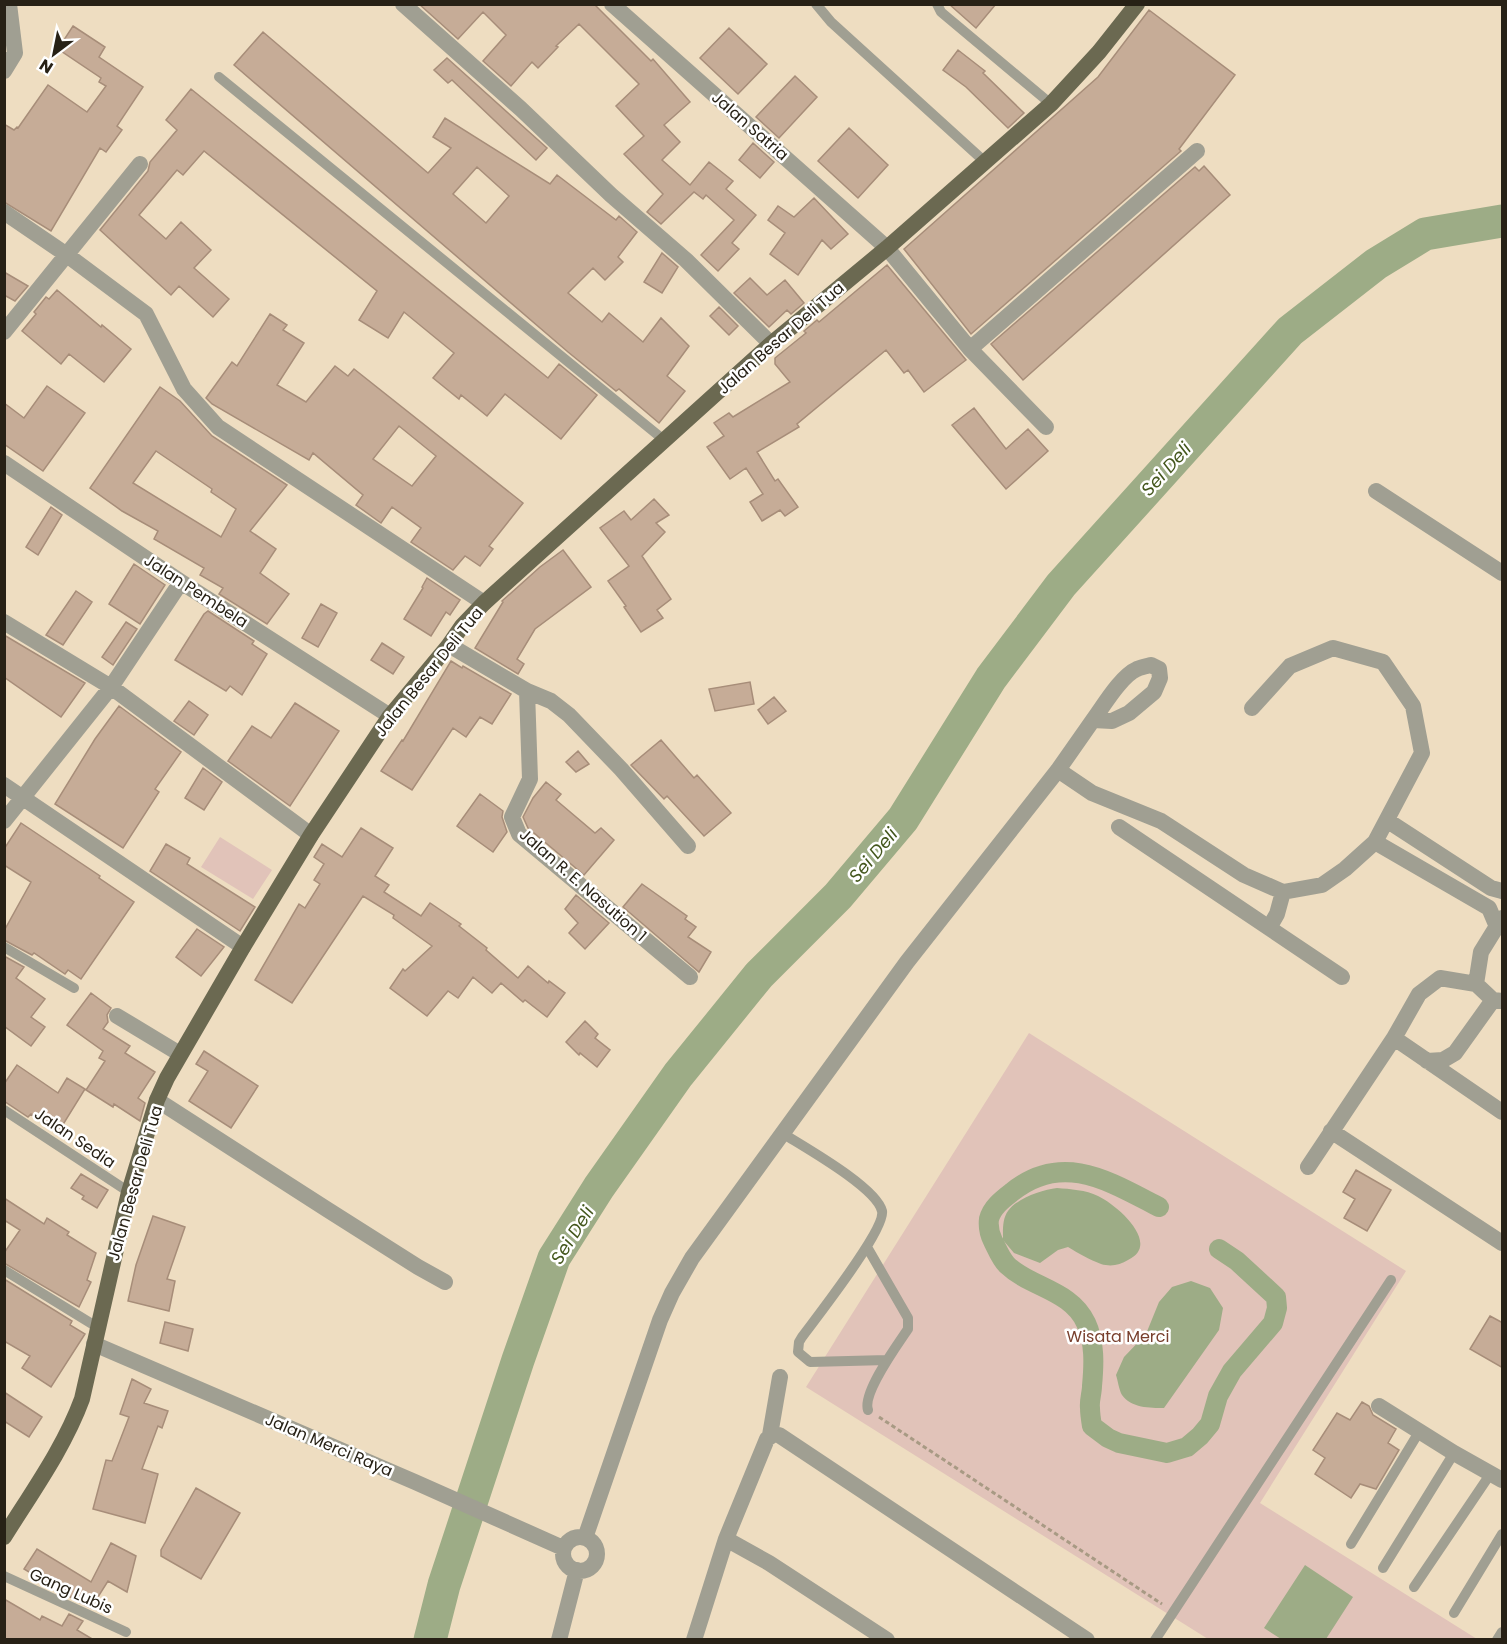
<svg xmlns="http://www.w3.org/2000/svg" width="1507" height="1644" font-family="Poppins,sans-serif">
	<rect width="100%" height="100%" fill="#eeddc1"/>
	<!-- green -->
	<path fill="#e1c3b9" d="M220 837 272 870 253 899 201 867Z
		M1029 1033 1406 1271 1260 1503 1477 1639H1208L806 1387Z"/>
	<!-- water -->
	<path fill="#9dac86" d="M1057 1188C1070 1189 1086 1190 1098 1196 1117 1205 1162 1244 1128 1260 1120 1265 1111 1267 1101 1264 1090 1260 1078 1253 1068 1247L1058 1250 1040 1263 1014 1253 1003 1240C1003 1231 1002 1219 1008 1211 1017 1198 1042 1190 1057 1188Z
		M1191 1281 1210 1288 1223 1308 1219 1330 1164 1408C1150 1408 1131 1408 1122 1395 1119 1390 1118 1381 1116 1375L1124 1357 1146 1334 1159 1302 1172 1287Z
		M1305 1565 1353 1597 1326 1639H1281L1264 1628Z"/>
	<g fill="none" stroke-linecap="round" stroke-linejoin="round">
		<!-- canal -->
		<path stroke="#9dac86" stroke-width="20" d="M1159 1207C1110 1182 1063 1151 1012 1192 1003 1199 992 1207 989 1219 988 1227 990 1235 993 1241 997 1249 1001 1259 1007 1265 1031 1288 1071 1290 1086 1323 1095 1342 1094 1365 1092 1386 1092 1393 1089 1401 1090 1408 1090 1414 1091 1420 1092 1426L1108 1438 1119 1443 1167 1453 1187 1447 1200 1436 1210 1424 1218 1396 1232 1371 1273 1323 1277 1308 1276 1297 1237 1261 1219 1249"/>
		<!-- river -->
		<path stroke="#9dac86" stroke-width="33" d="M430 1640 444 1585 518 1360 554 1258 599 1187 678 1075 759 975 838 896 903 819 991 678 1061 585 1290 331 1376 264 1425 234 1502 221"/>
	</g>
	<!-- building -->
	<path fill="#c6ac97" stroke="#a78d79" stroke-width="1.5" fill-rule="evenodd" d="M419 4H594L651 61 653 59 690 102 664 125 680 142 662 160 690 185 709 162 733 181 726 189 756 215 732 243 739 249 718 271 701 255 734 220 706 195 703 199 694 192 661 224 647 212 663 194 624 154 644 136 616 106 639 84 579 24 556 46 558 47 538 68 532 62 511 86 483 61 506 35 483 12 458 39Z
		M949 4H996L976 28Z
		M1149 10 1235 75 1179 149 1181 151 971 334 904 249 1098 77Z
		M73 26 105 47 99 57 143 87 117 126 122 130 106 152 100 148 51 231 4 202V124L14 130 17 127 18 128 48 85 87 112 106 86 99 82 101 78 58 49Z
		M729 28 767 64 738 94 700 58Z
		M263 32 428 173 451 148 433 137 445 118 550 184 557 175 616 220 619 216 637 232 618 257 623 262 605 280 593 268 568 293 602 322 609 313 643 342 661 318 689 346 667 376 685 391 659 423 619 389 616 391 568 352 234 65ZM477 167 509 196 486 223 453 194Z
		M958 50 985 71 983 73 1024 113 1008 128 966 87 943 70Z
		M447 58 547 148 536 160 452 80 448 83 434 70Z
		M795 76 817 97 779 138 756 117Z
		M191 89 548 378 559 364 597 395 561 439 505 394 487 416 461 395 459 399 433 378 454 353 404 312 388 338 359 320 377 291 204 151 183 175 177 170 139 215 166 239 181 222 211 250 194 268 229 299 213 317 179 286 171 295 100 230 148 171 150 162 177 130 166 120Z
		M849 128 888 165 858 198 818 161Z
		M753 143 774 162 760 178 739 160Z
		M1204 166 1230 195 1023 380 991 344 1195 167 1199 171Z
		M814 198 848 234 831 249 822 240 798 275 770 254 785 233 768 220 778 206 794 217Z
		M662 253 678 267 662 293 644 282Z
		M887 265 966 360 924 392 908 370 904 373 886 350 797 424 799 427 757 452 775 481 778 479 798 507 785 516 780 510 762 521 750 502 763 494 746 468 730 479 707 447 724 436 714 423 729 413 733 417 790 382 775 364V358L806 333 804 331 817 320 819 322Z
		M4 272 28 286 15 301 4 295Z
		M750 278 767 295 785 280 804 303 791 314 787 310 769 327 734 293Z
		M57 290 101 327 102 325 131 349 104 382 69 354 61 364 22 331 36 314 34 312 46 297 49 299Z
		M719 307 738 326 729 335 710 316Z
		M270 314 287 325 283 330 304 343 277 385 306 402 335 366 348 376 354 369 523 503 489 546 493 549 480 566 465 556 453 570 411 542 421 528 392 507 381 523 356 505 363 495 313 453 309 460 212 404 206 398 232 362 237 366ZM399 426 436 456 412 486 373 459Z
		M47 386 85 413 43 471 4 444V403L24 418Z
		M160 387 180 401 212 436 287 485 250 531 276 549 260 573 289 594 267 624 219 594 223 588 200 575 204 568 154 539 158 531 122 511 90 488ZM156 451 212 489 211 492 236 509 221 537 133 483Z
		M974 408 1006 449 1028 429 1048 451 1006 489 952 425Z
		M654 499 669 515 656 523 665 532 642 556 671 599 657 610 663 618 641 632 624 607 626 606 608 581 629 566 600 528 624 511 631 520Z
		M51 507 62 515 38 555 26 547Z
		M563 550 591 587 535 629 517 659 524 664 518 674 475 648 503 602 502 601 540 567Z
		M134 564 165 585 140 624 109 604Z
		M427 578 460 600 450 615 446 612 431 636 404 619 423 588 422 587Z
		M76 591 92 602 63 645 46 635Z
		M321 604 337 613 318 647 302 638Z
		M208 611 254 641 252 644 267 654 242 695 230 686 226 691 175 660 204 614Z
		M126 622 137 629 113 665 102 657Z
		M4 635 85 683 61 717 4 677Z
		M382 643 404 657 393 674 371 660Z
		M451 661 462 668 463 666 511 694 492 724 480 717 466 737 453 728 412 790 381 771 402 740 403 741Z
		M750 682 754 704 715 711 709 689Z
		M774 697 786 711 768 724 758 710Z
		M189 701 208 715 194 735 174 721Z
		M295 703 339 731 290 806 228 761 252 726 271 738Z
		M119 706 181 752 155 789 159 792 123 848 55 804 95 739Z
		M661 740 694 778 697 775 731 813 704 836 667 796 664 799 631 765Z
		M578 751 589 764 576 772 566 762Z
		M203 768 222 782 204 810 185 798Z
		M546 782 561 794 556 800 595 833 601 828 614 840 584 875 528 828 523 817 533 798Z
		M480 794 503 811 502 817 507 832 493 852 457 826Z
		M21 823 100 876 99 878 134 902 81 979 68 970 65 974 34 953 32 955 4 940V931L31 882 4 865V849Z
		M361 828 393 848 375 876 389 885 384 892 421 916 430 903 461 924 459 926 487 948 486 950 518 978 528 966 548 983 549 981 565 993 547 1017 525 1000 523 1002 501 983 492 993 473 977 458 998 448 991 427 1016 390 988 403 969 405 971 432 946 393 918 394 915 363 896 292 1003 255 980 299 904 305 908 320 884 314 880 324 864 314 857 322 844 342 857Z
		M166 844 190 858 187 864 255 907 240 931 150 871Z
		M642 884 687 916 685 919 696 927 688 937 711 952 699 972 623 907Z
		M576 895 609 923 585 949 569 933 578 923 565 909Z
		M197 929 224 947 201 976 176 957Z
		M4 956 24 967 16 978 45 999 31 1017 45 1027 31 1046 4 1026Z
		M91 993 111 1008 107 1015 108 1022 103 1029 130 1046 125 1053 155 1072 138 1098 145 1103 140 1121 114 1104 113 1107 86 1090 105 1061 99 1058 103 1051 67 1025Z
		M585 1021 598 1034 595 1038 610 1050 597 1067 580 1053 579 1055 566 1042Z
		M204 1051 258 1086 231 1128 189 1101 208 1071 196 1064Z
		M17 1065 58 1093 67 1078 85 1089 59 1131 31 1114 28 1117 4 1101V1084Z
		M1356 1170 1391 1190 1367 1231 1344 1218 1355 1199 1343 1192Z
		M81 1174 108 1190 97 1208 82 1199 84 1196 71 1188Z
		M4 1198 44 1224 47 1218 69 1232 67 1235 96 1253 87 1280 91 1282 79 1307 4 1263V1253L20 1230 4 1220Z
		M153 1216 185 1227 167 1279 175 1281 169 1311 128 1301 136 1265Z
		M4 1279 72 1321 70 1325 85 1334 51 1387 22 1368 30 1356 4 1341Z
		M1490 1316 1503 1323V1368L1470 1349Z
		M165 1322 193 1329 188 1351 160 1343Z
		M132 1379 151 1389 144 1403 168 1411 162 1428 158 1426 142 1469 158 1474 145 1523 93 1509 106 1460 112 1461 129 1417 120 1414Z
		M4 1392 42 1417 29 1437 4 1421Z
		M1362 1402 1369 1406 1373 1415 1396 1429 1388 1443 1399 1450 1376 1489 1360 1484 1351 1498 1315 1474 1325 1458 1313 1450 1337 1413 1350 1420Z
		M196 1488 240 1513 201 1579 161 1556V1550Z
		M111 1543 136 1556 127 1592 108 1581 91 1608 77 1601 24 1569 37 1549 91 1582Z
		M4 1599 40 1620 42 1616 62 1626 69 1614 83 1621 77 1630 94 1640H4Z"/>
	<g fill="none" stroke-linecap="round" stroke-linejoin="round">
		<!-- path -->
		<path stroke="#a89a84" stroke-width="3" stroke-dasharray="4.5 3" stroke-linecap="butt" d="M879 1417 1162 1604"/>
		<!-- service -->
		<path stroke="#a09f92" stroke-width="10" d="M816 4 831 22 984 161
			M937 4 941 12 1051 104
			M219 77 664 440
			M4 947 74 988
			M4 1110 129 1192
			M782 1133C804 1147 876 1187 882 1211 886 1229 816 1318 802 1337L799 1342 798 1352 810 1362 887 1360
			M867 1247 908 1318V1329C898 1344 862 1393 868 1410
			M4 1270 97 1327
			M1351 1544 1419 1432
			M1383 1568 1454 1453
			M4 1576 126 1632
			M1414 1587 1491 1473
			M1454 1613 1502 1534
			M1155 1640 1391 1280
			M1497 1640 1502 1632"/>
		<!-- minor -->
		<path stroke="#a09f92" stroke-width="16" d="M403 4 521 109 611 195 686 260 771 344
			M612 4 887 248 970 349 1046 427
			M4 71 15 53 9 4
			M4 212 67 255 146 314 184 389 218 427 484 603
			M4 332 140 164
			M970 349 1197 151
			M4 463 181 582 390 716
			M1376 491 1502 573
			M4 622 111 687 311 835
			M449 645 527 691 551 701 569 715 621 769 688 846
			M527 691 530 779 512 817 519 834 690 977
			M1058 770 1092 793 1161 821 1244 875 1283 892 1322 885 1345 869 1375 842 1422 753 1413 706 1383 662 1333 648 1290 666 1252 708
			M4 785 243 947
			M4 821 111 687 181 582
			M1388 821 1491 888 1502 891
			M1119 827 1342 977
			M1375 842 1489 908 1497 927
			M1502 918 1481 952 1476 984 1493 1000 1502 1001
			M1269 928 1277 914 1283 892
			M117 1016 180 1054
			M1394 1038 1502 1112
			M1427 1061 1443 1060 1455 1053 1493 1000
			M157 1100 328 1210 418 1267 445 1282
			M1331 1131 1502 1243
			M1308 1167 1394 1038 1419 994 1440 978 1476 984
			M94 1344 415 1482 563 1548
			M1379 1406 1454 1453 1502 1480
			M770 1435 780 1377
			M563 1554a17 17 0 1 1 34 0a17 17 0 1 1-34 0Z
			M585 1538 660 1320 672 1293 692 1258 907 962 1058 770 1093 720C1104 705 1121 676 1137 669 1141 667 1147 666 1151 665L1159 669 1160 678 1154 692 1129 713 1112 721 1093 720
			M726 1539 769 1563 887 1640
			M559 1640 577 1570
			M694 1640 726 1539 767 1439 774 1434 779 1435 1087 1640"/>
		<!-- primary -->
		<path stroke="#6b6951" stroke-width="16" d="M4 1537C32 1492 64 1448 82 1399L129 1192 157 1100 167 1078 243 947 311 835 390 716 449 645 462 626 484 603 771 344 887 248 1051 104 1099 52 1137 4"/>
	</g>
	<g text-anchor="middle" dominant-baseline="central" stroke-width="5" stroke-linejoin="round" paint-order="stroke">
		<!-- street labels -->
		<g font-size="16" fill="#272116" stroke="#fff">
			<text transform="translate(750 126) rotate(41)">Jalan Satria</text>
			<text transform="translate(781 338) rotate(-41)">Jalan Besar Deli Tua</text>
			<text transform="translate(196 591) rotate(33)">Jalan Pembela</text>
			<text transform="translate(429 672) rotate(-51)">Jalan Besar Deli Tua</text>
			<text transform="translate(583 885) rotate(41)">Jalan R. E. Nasution 1</text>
			<text transform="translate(75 1138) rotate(34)">Jalan Sedia</text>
			<text transform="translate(135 1183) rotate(-74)">Jalan Besar Deli Tua</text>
			<text transform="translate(329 1445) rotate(23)">Jalan Merci Raya</text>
			<text transform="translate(71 1591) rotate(24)">Gang Lubis</text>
		</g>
		<!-- park labels -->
		<g font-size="16" fill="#783f2d" stroke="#fff">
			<text x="1118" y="1336">Wisata Merci</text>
		</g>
		<!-- water labels -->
		<g font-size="18" font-style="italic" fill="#44571d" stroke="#fff">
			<text transform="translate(1166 469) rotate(-48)">Sei Deli</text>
			<text transform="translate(873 855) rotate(-50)">Sei Deli</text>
			<text transform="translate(572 1235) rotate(-58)">Sei Deli</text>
		</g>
	</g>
	<!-- border -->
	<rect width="1507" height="1644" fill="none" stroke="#272116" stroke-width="12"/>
	<!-- north arrow -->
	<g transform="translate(54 54) rotate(212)" stroke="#ffffff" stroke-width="4.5" paint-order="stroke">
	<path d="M0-4.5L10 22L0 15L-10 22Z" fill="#272116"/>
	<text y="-9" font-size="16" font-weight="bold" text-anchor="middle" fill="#272116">N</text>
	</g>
</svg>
